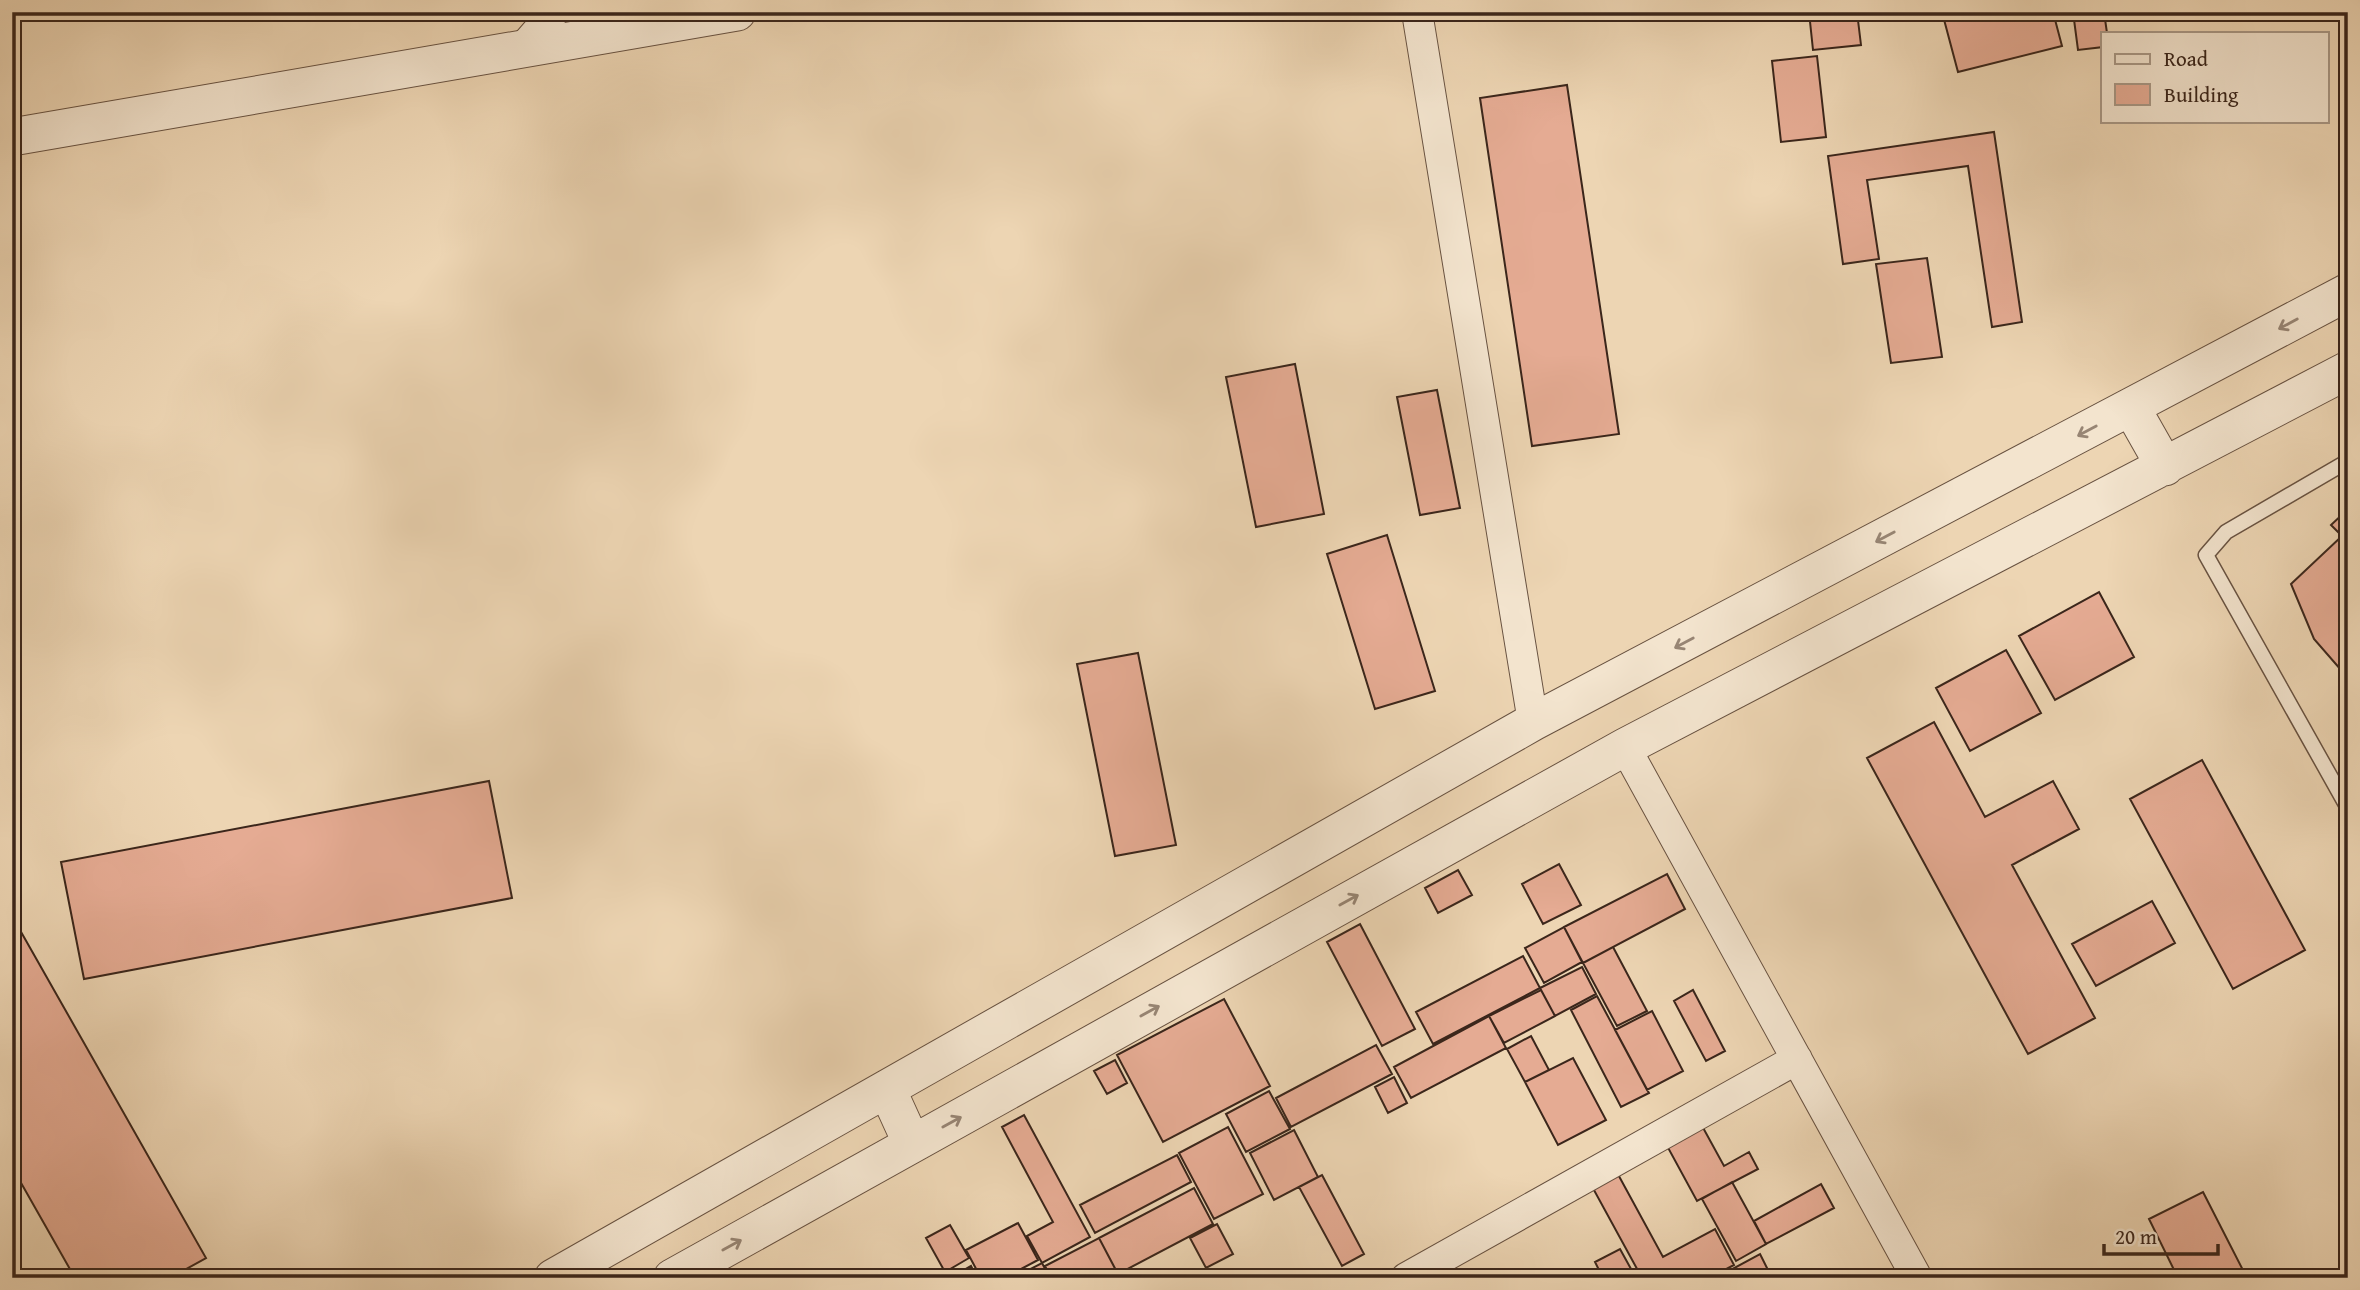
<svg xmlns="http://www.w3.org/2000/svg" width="2360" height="1290" font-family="'Gentium Book Plus',serif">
	<rect width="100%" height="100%" fill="#edd5b3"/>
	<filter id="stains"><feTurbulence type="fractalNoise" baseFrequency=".00286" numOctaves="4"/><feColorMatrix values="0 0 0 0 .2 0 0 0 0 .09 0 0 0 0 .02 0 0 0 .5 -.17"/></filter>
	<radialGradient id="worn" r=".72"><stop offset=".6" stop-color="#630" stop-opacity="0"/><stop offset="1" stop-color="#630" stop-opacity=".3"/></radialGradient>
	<!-- building -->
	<path fill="#e5ab93" stroke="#3b261b" stroke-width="2" d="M1809 12H1857L1861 45 1813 50Z
		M1942 12H2053L2062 46 1958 72Z
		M2073 12H2104L2107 33H2103V47L2078 50Z
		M1817 56 1826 137 1781 142 1772 61Z
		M1567 85 1619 434 1532 446 1480 98Z
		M1994 132 2022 322 1992 327 1968 166 1867 180 1879 259 1843 264 1828 156Z
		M1927 258 1942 357 1891 363 1876 264Z
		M1295 364 1324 514 1256 527 1226 377Z
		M1437 390 1460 508 1420 515 1397 397Z
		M2347 510 2348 509V678L2314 639 2291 584 2342 536 2331 525Z
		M1387 535 1435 691 1375 709 1327 554Z
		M2099 592 2134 657 2055 700 2019 636Z
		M2006 650 2041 713 1970 751 1936 688Z
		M1138 653 1176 845 1115 856 1077 664Z
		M1934 722 1985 817 2053 781 2079 829 2012 865 2095 1018 2028 1054 1867 758Z
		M2202 760 2305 950 2233 989 2130 799Z
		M489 781 512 898 84 979 61 862Z
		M1559 864 1581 905 1543 924 1522 884Z
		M1458 870 1472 895 1438 913 1425 888Z
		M1667 874 1685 909 1583 963 1564 927Z
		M2152 901 2175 943 2096 986 2072 944Z
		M12 916 206 1258 170 1278H75L12 1167Z
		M1360 924 1415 1029 1382 1046 1327 942Z
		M1564 927 1582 962 1544 983 1525 948Z
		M1613 947 1647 1011 1617 1026 1583 963Z
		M1523 956 1540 988 1433 1044 1416 1012Z
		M1582 967 1596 994 1555 1016 1540 988Z
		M1541 990 1555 1016 1504 1043 1489 1016Z
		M1693 990 1725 1051 1706 1061 1674 1001Z
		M1597 996 1649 1093 1621 1107 1571 1010Z
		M1224 999 1270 1086 1163 1142 1117 1055Z
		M1652 1011 1683 1071 1647 1090 1615 1030Z
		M1489 1016 1506 1048 1411 1098 1394 1067Z
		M1531 1036 1549 1070 1525 1082 1507 1049Z
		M1376 1045 1392 1074 1291 1127 1276 1098Z
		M1573 1058 1606 1120 1558 1145 1525 1082Z
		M1115 1060 1127 1083 1107 1094 1094 1071Z
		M1394 1077 1407 1103 1388 1113 1375 1087Z
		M1269 1091 1290 1129 1246 1152 1226 1114Z
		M1024 1115 1090 1237 1042 1263 1027 1236 1053 1222 1002 1127Z
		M1701 1124 1724 1166 1749 1152 1758 1169 1697 1201 1666 1144Z
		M1228 1127 1263 1194 1214 1219 1179 1153Z
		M1294 1130 1318 1177 1274 1200 1250 1153Z
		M1177 1155 1191 1182 1095 1233 1080 1205Z
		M1614 1167 1663 1257 1715 1229 1734 1265 1709 1278H1642L1589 1181Z
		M1322 1175 1364 1254 1342 1266 1299 1187Z
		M1732 1182 1766 1244 1736 1261 1702 1199Z
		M1821 1184 1834 1208 1766 1244 1754 1221Z
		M1194 1188 1213 1224 1118 1274 1099 1238Z
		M2203 1192 2247 1278H2178L2149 1219Z
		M1018 1223 1038 1260 1004 1278H981L966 1250Z
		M1217 1224 1233 1254 1206 1268 1190 1238Z
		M950 1225 969 1258 945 1272 926 1238Z
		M1099 1238 1120 1278H1051L1045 1266Z
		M1620 1249 1636 1278H1603L1595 1262Z
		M1760 1254 1772 1278H1730L1727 1272Z
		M1042 1263 1050 1278H1013Z
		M971 1266 977 1278H950Z"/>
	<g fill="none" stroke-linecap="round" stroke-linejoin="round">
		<defs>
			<path id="service" d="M2348 461 2226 532 2206 555 2348 808"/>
			<path id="minor" d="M1417 12 1533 722
				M522 49 554 12
				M1625 747 1917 1278
				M1406 1278 1797 1059"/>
			<path id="tertiary" d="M12 137 737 12
				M2131 407 2165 467
				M887 1089 912 1144
				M553 1278 1533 722 2348 292
				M672 1278 1625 747 2348 370"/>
		</defs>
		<!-- service casing -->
		<use href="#service" stroke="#685241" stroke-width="17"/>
		<!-- minor casing -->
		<use href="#minor" stroke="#685241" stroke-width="32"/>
		<!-- tertiary casing -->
		<use href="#tertiary" stroke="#685241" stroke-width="39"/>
		<!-- service -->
		<use href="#service" stroke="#f3e4ce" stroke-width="14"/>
		<!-- minor -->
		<use href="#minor" stroke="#f3e4ce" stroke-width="30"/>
		<!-- tertiary -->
		<use href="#tertiary" stroke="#f3e4ce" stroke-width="37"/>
	</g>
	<!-- one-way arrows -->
	<defs><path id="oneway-shaft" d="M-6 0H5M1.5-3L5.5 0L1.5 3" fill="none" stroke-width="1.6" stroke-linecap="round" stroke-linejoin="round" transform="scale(1.75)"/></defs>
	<g stroke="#978574">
		<use href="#oneway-shaft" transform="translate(2288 324) rotate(152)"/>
		<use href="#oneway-shaft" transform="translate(2087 431) rotate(152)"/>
		<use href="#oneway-shaft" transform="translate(1885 537) rotate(152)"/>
		<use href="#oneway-shaft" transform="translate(1684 643) rotate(152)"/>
		<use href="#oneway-shaft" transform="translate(1349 900) rotate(-29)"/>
		<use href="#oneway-shaft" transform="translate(1150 1011) rotate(-29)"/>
		<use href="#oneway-shaft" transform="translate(952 1122) rotate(-29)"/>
		<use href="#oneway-shaft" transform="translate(732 1245) rotate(-29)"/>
	</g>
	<!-- margin -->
	<rect width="2360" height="1290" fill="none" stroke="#edd5b3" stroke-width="42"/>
	<rect x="14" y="14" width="2332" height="1262" fill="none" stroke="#3b261b" stroke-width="3.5"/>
	<rect x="21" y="21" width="2318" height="1248" fill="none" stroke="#3b261b" stroke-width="2"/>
	<!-- legend -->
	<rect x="2101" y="32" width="228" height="91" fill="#f3e4ce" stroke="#a99886" stroke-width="2"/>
	<rect x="2115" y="54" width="35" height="10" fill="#f3e4ce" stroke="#a99886" stroke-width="2"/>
	<text x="2164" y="66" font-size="21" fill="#3b261b">Road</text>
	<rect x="2115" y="84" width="35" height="21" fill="#e5ab93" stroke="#a99886" stroke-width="2"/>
	<text x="2164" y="102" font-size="21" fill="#3b261b">Building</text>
	<!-- scale -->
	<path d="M2104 1244v10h114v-10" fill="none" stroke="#3b261b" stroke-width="3.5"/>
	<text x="2115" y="1244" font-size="21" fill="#3b261b" stroke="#f3e4ce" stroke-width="5" paint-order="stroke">20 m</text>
	<rect width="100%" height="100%" filter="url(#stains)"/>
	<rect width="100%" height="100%" fill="url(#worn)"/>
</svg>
